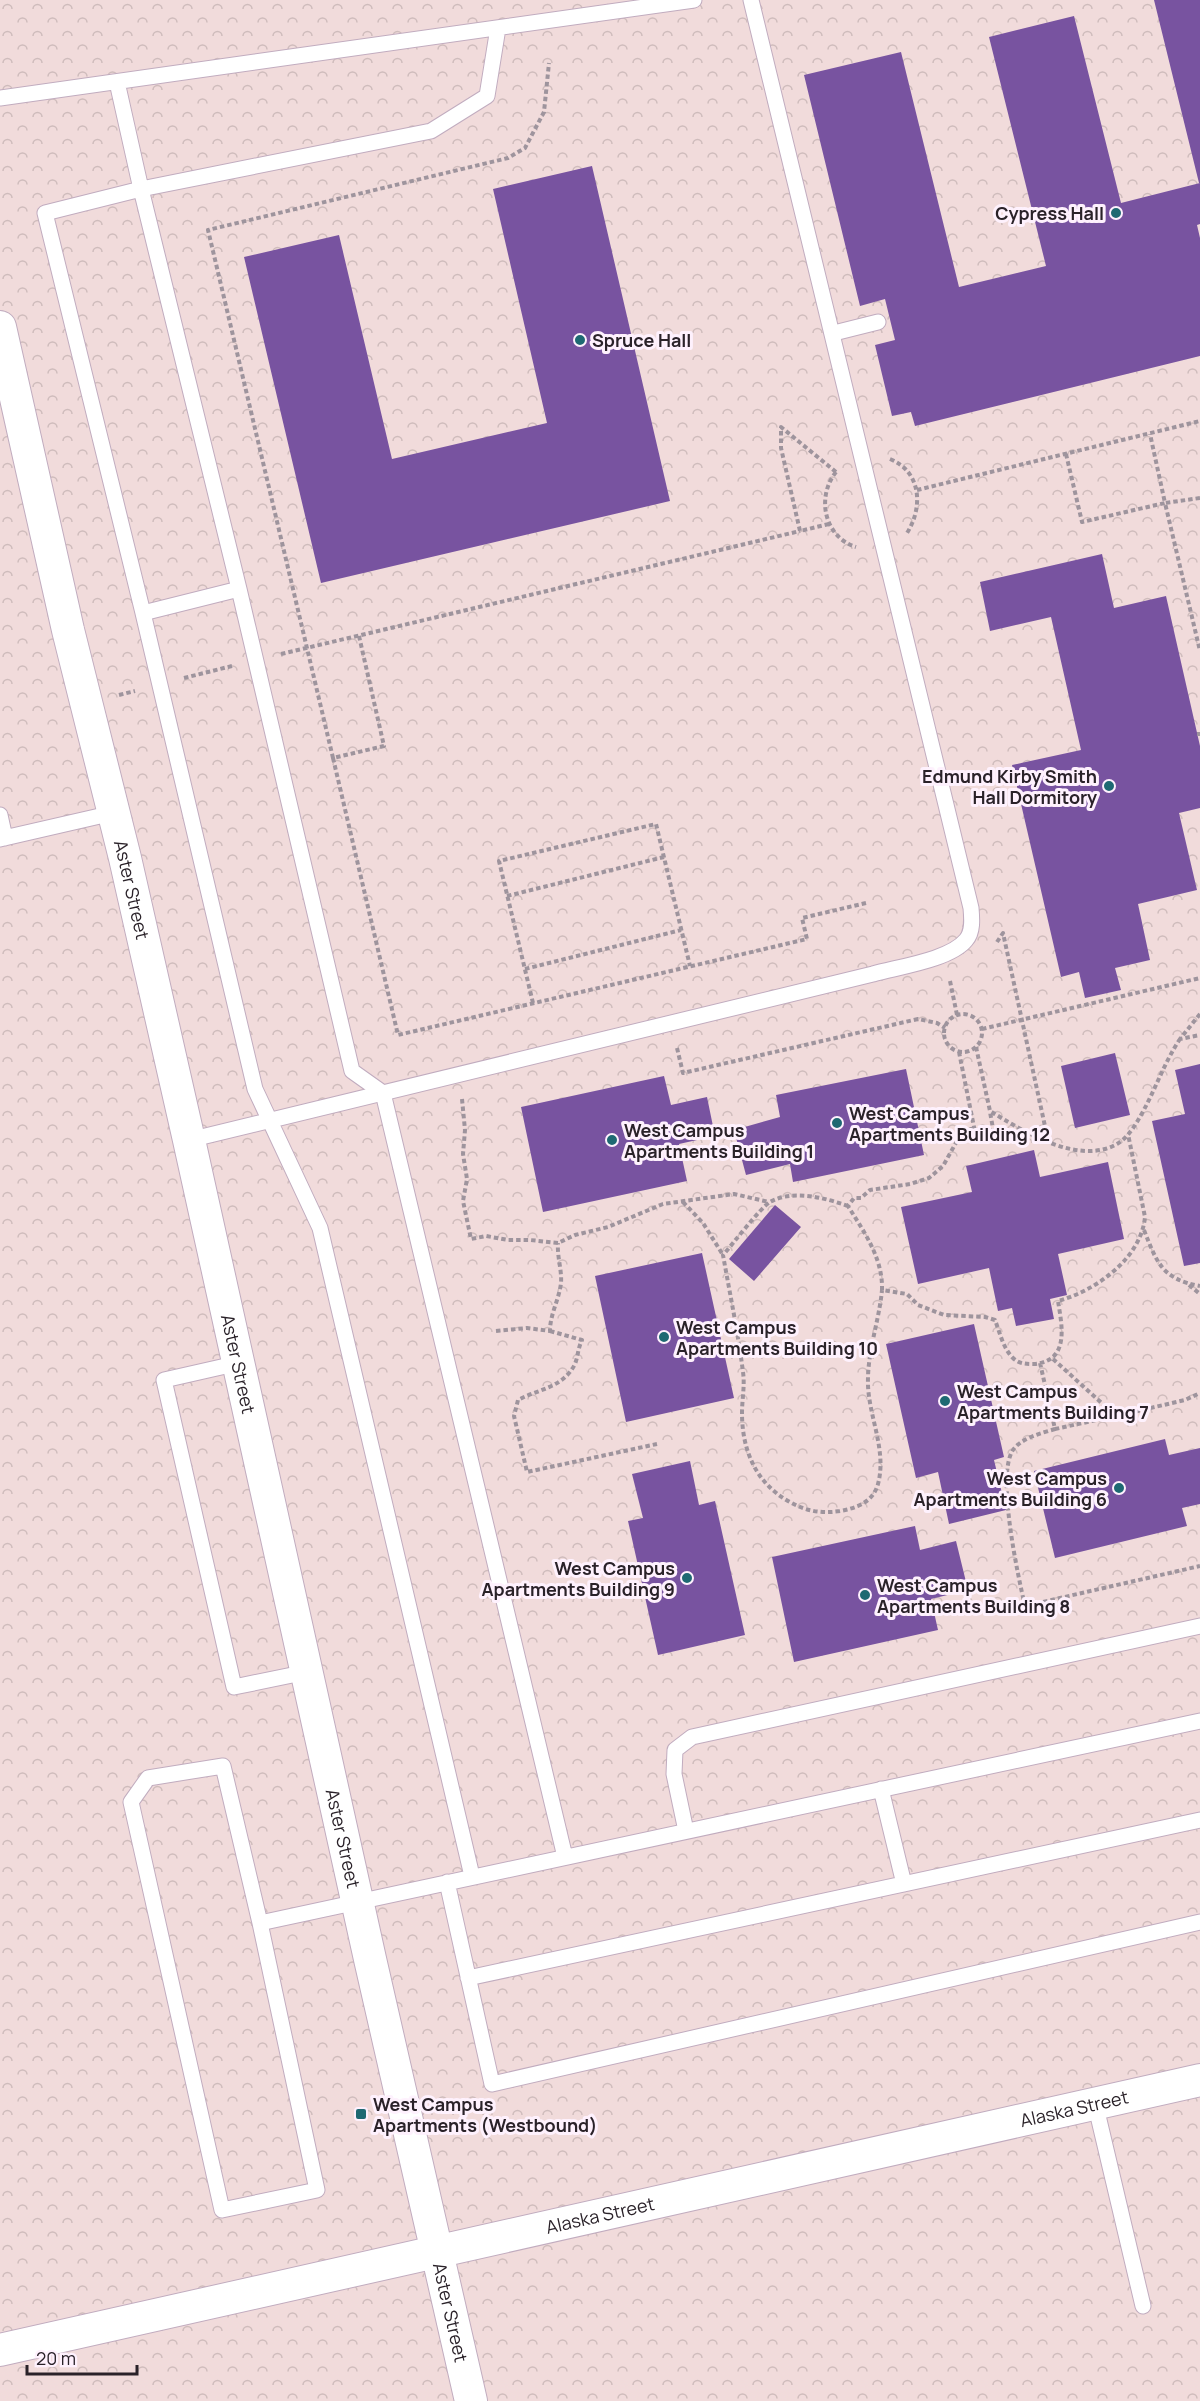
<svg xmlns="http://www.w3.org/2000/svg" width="1200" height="2401" font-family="Manrope,sans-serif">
	<defs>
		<pattern id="park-crowns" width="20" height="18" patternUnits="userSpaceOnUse" patternTransform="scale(1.5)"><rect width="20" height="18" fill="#f1dbdb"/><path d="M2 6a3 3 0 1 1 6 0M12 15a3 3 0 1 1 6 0" fill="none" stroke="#cfbcbc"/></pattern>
	</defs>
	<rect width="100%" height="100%" fill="#fef1fd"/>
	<!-- park -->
	<path fill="url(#park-crowns)" d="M0 0H1200V2401H0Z"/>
	<!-- building -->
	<path fill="#7853a0" d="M1154 0H1200V183H1199Z
		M1074 16 1121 203 1200 183V224L1197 225 1200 238V356L915 426 911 412 892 416 875 345 895 340 885 299 860 306 804 75 901 52 959 287 1046 266 989 37Z
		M592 166 670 501 321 583 244 257 339 235 392 459 547 423 493 189Z
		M1102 554 1114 608 1166 596 1200 746V808L1179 813 1197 890 1138 904 1150 960 1115 968 1121 990 1085 998 1079 972 1061 977 1012 765 1081 750 1051 617 990 631 980 582Z
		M1115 1053 1130 1115 1075 1128 1061 1066Z
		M1200 1064V1263L1184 1266 1152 1121 1185 1114 1175 1070Z
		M906 1069 924 1155 793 1182 790 1164 746 1175 734 1130 780 1117 776 1095Z
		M664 1076 671 1105 707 1097 715 1136 679 1144 687 1181 543 1212 521 1107Z
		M1034 1150 1040 1177 1108 1162 1124 1239 1058 1254 1067 1295 1050 1299 1054 1319 1016 1326 1012 1308 998 1311 989 1268 918 1284 901 1207 972 1192 966 1166Z
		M775 1205 801 1227 754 1281 729 1259Z
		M702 1253 734 1398 626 1422 595 1276Z
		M974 1324 1004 1457 994 1460 1006 1510 949 1524 938 1472 916 1478 886 1344Z
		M1165 1439 1169 1455 1200 1448V1504L1182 1508 1187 1526 1055 1558 1034 1471Z
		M690 1461 699 1505 715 1501 745 1635 658 1655 628 1521 643 1518 632 1474Z
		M915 1526 920 1550 956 1541 968 1590 931 1599 938 1630 794 1662 772 1557Z"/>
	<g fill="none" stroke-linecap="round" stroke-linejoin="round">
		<defs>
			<path id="service" d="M117 82 141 189 431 131 487 96 498 28
				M0 98 694 0
				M141 189 239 589 143 613 45 213Z
				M834 333 878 322
				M239 589 352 1071 383 1093 565 1857
				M143 613 255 1089 320 1228 472 1876
				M0 815 5 838
				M0 839 113 813
				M189 1140 873 974C897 967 950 960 966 940 973 932 972 919 971 908 897 605 826 302 751 0
				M239 1363 164 1380 234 1687 307 1672
				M881 1789 904 1884
				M686 1831 674 1774 675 1750 692 1737 1200 1626
				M447 1882 492 2084 1200 1922
				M260 1923 317 2190 222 2210 131 1802 148 1778 223 1766 260 1923 1200 1721
				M468 1978 1200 1820
				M1095 2103 1143 2306"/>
			<g id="minor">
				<path id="s1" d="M0 327 68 630 125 858 189 1140 370 1959 471 2401"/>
				<path id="s2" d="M0 2350 1200 2080"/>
			</g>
		</defs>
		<!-- service casing -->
		<use href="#service" stroke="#c1acbf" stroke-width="17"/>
		<!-- minor casing -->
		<use href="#minor" stroke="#c1acbf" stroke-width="34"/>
		<!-- path -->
		<path stroke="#9e949d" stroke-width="4" stroke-dasharray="4.5 3" stroke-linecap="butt" d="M1066 454 1082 522 1165 503 1150 434
			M890 459C922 472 923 508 907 533
			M836 472C816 497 824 537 856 547
			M917 490 1200 421
			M1200 498 1165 503 1200 651
			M829 524 800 531 781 448V427L836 472
			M359 636 384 746 333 758 208 230 508 158 525 148 544 112 549 63
			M281 654 800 531
			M184 678 232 666
			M119 695 135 691
			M1197 734H1200
			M333 758 398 1035 807 939 802 918 866 903
			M507 896 664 857
			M997 942 1003 933 1048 1140
			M525 969 681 930
			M950 981 957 1015
			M533 1003 499 861 656 824 690 966
			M1200 1014 1180 1039 1200 1035
			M944 1033a19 19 0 1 1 38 0a19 19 0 1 1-38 0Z
			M982 1029 1200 978
			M976 1047 990 1111C1023 1131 1078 1166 1117 1144 1130 1137 1140 1117 1147 1104 1158 1082 1166 1060 1180 1039
			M677 1048 683 1073 918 1019 937 1023 945 1028
			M959 1052 975 1132 978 1140 982 1142 992 1140 994 1134 990 1112
			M462 1099 465 1130 463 1154 467 1179 463 1201 471 1239 486 1236 508 1240H530L558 1243 575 1235 608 1227 663 1204 734 1194 769 1202
			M974 1128 962 1132 943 1166 929 1178 910 1184 870 1190 861 1198H854L848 1206C864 1232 883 1258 882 1290L907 1294 918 1305 944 1315 985 1317 995 1320C1000 1333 1003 1348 1013 1358 1019 1364 1026 1364 1034 1364 1070 1361 1062 1326 1058 1301 1095 1291 1141 1259 1145 1217L1128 1134
			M683 1202 703 1223 723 1255
			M848 1206C825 1198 793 1189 770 1202 761 1207 732 1245 723 1255 730 1294 738 1333 743 1372 745 1386 742 1399 742 1413 742 1449 755 1482 788 1501 805 1511 821 1514 840 1511 857 1508 873 1502 878 1484 887 1451 869 1417 868 1385 867 1352 879 1322 882 1290
			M1144 1230C1157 1263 1162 1279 1200 1286
			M1189 1285 1200 1294
			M496 1331 527 1328 550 1331C550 1314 559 1300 561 1283 562 1270 557 1257 558 1243
			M550 1331 582 1340C578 1348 578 1356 575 1364 563 1388 538 1389 518 1400L514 1416 527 1472 657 1444
			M1053 1359 1116 1416 1185 1400 1200 1393
			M1040 1363 1055 1429 1115 1416
			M1055 1429C1042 1433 1021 1438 1013 1450 996 1475 1018 1576 1025 1606L1200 1566"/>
		<!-- service -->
		<use href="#service" stroke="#fff" stroke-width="15"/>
		<!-- minor -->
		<use href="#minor" stroke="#fff" stroke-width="32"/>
	</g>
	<!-- markers -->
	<g fill="#1e6972" stroke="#fef1fd" stroke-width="2">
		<circle cx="1116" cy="213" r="6"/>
		<circle cx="580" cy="340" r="6"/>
		<circle cx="1109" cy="786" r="6"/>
		<circle cx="837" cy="1123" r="6"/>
		<circle cx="612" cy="1140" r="6"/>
		<circle cx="664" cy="1337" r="6"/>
		<circle cx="945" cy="1401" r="6"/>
		<circle cx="1119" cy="1488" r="6"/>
		<circle cx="687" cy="1578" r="6"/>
		<circle cx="865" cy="1595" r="6"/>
		<rect x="355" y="2108" width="12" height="12" rx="3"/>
	</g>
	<g text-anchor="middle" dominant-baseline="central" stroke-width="6" stroke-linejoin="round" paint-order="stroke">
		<!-- poi labels -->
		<g font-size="18" font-weight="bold" fill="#2a2229" stroke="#fef1fd" text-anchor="start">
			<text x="1104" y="213" text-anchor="end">Cypress Hall</text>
			<text x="592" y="340">Spruce Hall</text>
			<text x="1097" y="776" text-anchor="end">Edmund Kirby Smith<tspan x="1097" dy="21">Hall Dormitory</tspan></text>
			<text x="849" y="1113">West Campus<tspan x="849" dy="21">Apartments Building 12</tspan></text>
			<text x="624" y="1130">West Campus<tspan x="624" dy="21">Apartments Building 1</tspan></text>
			<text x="676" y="1327">West Campus<tspan x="676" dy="21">Apartments Building 10</tspan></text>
			<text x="957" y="1391">West Campus<tspan x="957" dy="21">Apartments Building 7</tspan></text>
			<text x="1107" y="1478" text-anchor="end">West Campus<tspan x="1107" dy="21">Apartments Building 6</tspan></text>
			<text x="675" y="1568" text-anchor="end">West Campus<tspan x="675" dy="21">Apartments Building 9</tspan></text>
			<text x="877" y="1585">West Campus<tspan x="877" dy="21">Apartments Building 8</tspan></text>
			<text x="373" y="2104">West Campus<tspan x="373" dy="21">Apartments (Westbound)</tspan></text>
		</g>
		<!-- street labels -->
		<g font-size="18" fill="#2a2229" stroke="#fef1fd">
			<text stroke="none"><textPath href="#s1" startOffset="578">Aster Street</textPath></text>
			<text stroke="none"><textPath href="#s1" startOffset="1064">Aster Street</textPath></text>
			<text stroke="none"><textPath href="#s1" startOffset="1550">Aster Street</textPath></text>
			<text stroke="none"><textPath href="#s2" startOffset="1101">Alaska Street</textPath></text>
			<text stroke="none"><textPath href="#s2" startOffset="615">Alaska Street</textPath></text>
			<text stroke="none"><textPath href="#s1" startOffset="2036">Aster Street</textPath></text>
		</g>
	</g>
	<!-- scale -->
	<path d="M27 2365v9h110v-9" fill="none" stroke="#2a2229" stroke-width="3"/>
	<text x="36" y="2365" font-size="18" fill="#2a2229" stroke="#fef1fd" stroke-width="4.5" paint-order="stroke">20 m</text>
</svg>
